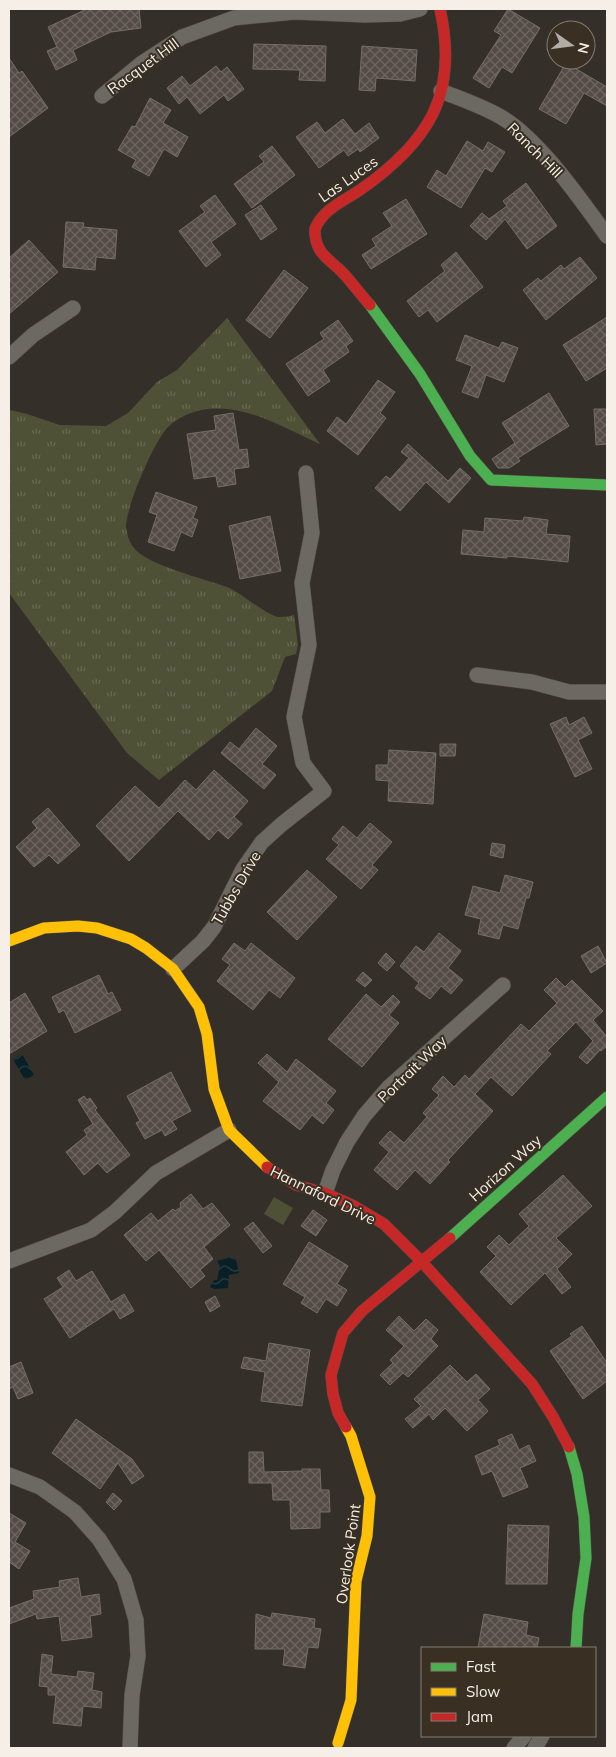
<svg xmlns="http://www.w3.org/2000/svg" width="616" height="1757" font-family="Mulish,sans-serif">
	<defs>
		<pattern id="grass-tufts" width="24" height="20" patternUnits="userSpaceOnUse" patternTransform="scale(1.25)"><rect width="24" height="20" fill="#4f5136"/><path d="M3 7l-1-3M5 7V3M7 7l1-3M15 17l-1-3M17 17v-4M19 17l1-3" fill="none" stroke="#696a53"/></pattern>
		<pattern id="water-waves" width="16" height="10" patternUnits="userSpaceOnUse" patternTransform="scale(1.25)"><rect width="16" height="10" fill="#071f25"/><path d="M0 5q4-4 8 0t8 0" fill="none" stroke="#2c4045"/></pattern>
		<pattern id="building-cross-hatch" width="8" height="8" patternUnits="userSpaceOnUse" patternTransform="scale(1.25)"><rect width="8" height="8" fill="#554b46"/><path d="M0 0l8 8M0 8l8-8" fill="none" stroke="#6e6561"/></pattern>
	</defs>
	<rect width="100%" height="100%" fill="#342f28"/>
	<!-- grass -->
	<path fill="url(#grass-tufts)" d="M227 318 320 444C283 428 244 402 202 410 190 412 178 418 169 426 154 440 126 507 126 527 127 534 129 542 134 548 147 565 205 579 227 587 240 592 269 617 279 617 284 617 290 616 294 615L298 645 296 654 285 657 272 691 159 780 127 753 9 593V411L10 410 27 414 60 425 106 426 128 413 157 382 177 370Z"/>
	<!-- park -->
	<path fill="#4f5136" d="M274 1197 293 1208 283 1225 264 1214Z"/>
	<!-- water -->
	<path fill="url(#water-waves)" d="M22 1054 34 1075 25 1080 13 1059Z
		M232 1257 236 1260 239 1273 229 1275 228 1288 214 1289 210 1287 214 1280H217L220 1266 217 1261Z"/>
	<!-- building -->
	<path fill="url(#building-cross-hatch)" stroke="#746e69" d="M87 9H139L141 28 111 32 73 50 77 60 56 70 47 51 57 47 48 27Z
		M508 9 540 28 512 73 502 67 489 88 473 78 501 35 494 31Z
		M254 44 326 46 325 81 299 80 300 70 253 69Z
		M362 46 417 50 415 81 376 78 375 91 359 90Z
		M9 58 19 73 22 71 48 108 9 137Z
		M566 63 607 87V106L584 93 566 124 539 109Z
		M216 66 221 72 227 67 244 89 228 101 224 95 200 114 187 97 179 104 167 88 182 76 190 86Z
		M150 98 171 110 163 123 188 137 177 157 164 149 149 176 132 167 136 160 118 150 132 126 135 127Z
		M343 119 355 134 369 123 379 138 360 152 358 149 348 156 344 150 319 168 296 137 317 122 325 133Z
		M467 141 483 151 488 142 505 152 492 172 485 168 461 208 427 187 437 170 446 176Z
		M272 146 295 175 252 208 234 184 264 162 259 156Z
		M526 183 557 226 527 249 505 219 486 240 470 226 482 213 489 219 507 206 503 201Z
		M215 195 236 224 211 242 221 255 206 267 179 231 205 212 200 206Z
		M406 199 427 234 371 269 362 255 376 246 372 239 392 226 383 213Z
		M261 205 277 229 261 240 245 215Z
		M66 222 84 223 83 227 117 230 115 259 96 257 95 270 63 267Z
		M29 240 58 272 9 314V258Z
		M456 252 483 287 437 322 428 310 419 317 407 301 445 271 441 265Z
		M580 257 597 278 546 320 523 290 538 278 541 281 561 265 564 269Z
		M284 270 308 288 270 338 246 320Z
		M607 317V368L586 381 563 345Z
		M338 320 353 341 346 346 349 352 323 370 330 381 308 396 286 364 324 339 320 333Z
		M465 335 499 348 502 342 518 348 504 382 486 375 478 398 462 392 472 366 456 360Z
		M378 380 395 392 380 413 386 418 358 455 327 431 337 417 346 424Z
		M549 393 569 426 518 458 520 461 509 468H498L492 459 515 443 502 423Z
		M594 409H607V444L596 445Z
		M233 413 239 450 247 449 249 467 234 469 236 484 218 487 216 476 194 479 187 434 216 430 214 416Z
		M408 444 448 481 460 468 471 478 449 503 426 482 400 511 375 488 386 476 390 479 409 458 401 452Z
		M156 492 197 507 193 518 198 520 192 537 181 532 174 551 148 542 157 515 149 512Z
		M270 516 281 571 240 579 229 526Z
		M524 517 548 520 546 534 570 536 568 562 507 556V558L461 554 463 530 484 532 485 518 523 521Z
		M566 717 569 725 584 717 592 733 578 740 592 769 575 777 550 724Z
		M256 728 277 746 262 764 276 775 264 789 221 753 230 742 239 749Z
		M440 744H456L455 756H440Z
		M389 750 436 753 433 804 388 801 389 781 376 780V765H388Z
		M214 770 248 801 234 817 242 824 228 839 218 830 209 840 178 811 129 861 96 826 135 786 159 808 185 780 196 790Z
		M48 808 80 845 58 864 49 855 34 867 16 847 37 828 32 822Z
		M370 823 392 842 372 865 378 870 361 889 326 859 339 845 332 839 343 826 357 838Z
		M492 843 505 845 503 858 490 855Z
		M307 870 337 897 297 940 267 912Z
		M505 875 533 882 529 898H526L518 929 503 925 499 939 478 934 481 919 465 915 473 886 500 893Z
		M439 933 461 951 448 968 463 980 451 994 441 986 430 999 415 988 419 983 400 966 416 946 424 952Z
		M234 943 245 951 251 943 295 978 280 998 269 990 253 1010 217 981 230 965 222 959Z
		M598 946 607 963 591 973 581 956Z
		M386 953 395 962 387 971 378 963Z
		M363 972 372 980 365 987 356 980Z
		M99 975 108 994 112 992 121 1010 75 1033 64 1010 59 1013 52 997Z
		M556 978 565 987 572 980 603 1011 593 1020 607 1037V1046L601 1051 600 1050 587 1064 579 1057 593 1041 576 1022 547 1051 551 1054 512 1096 491 1077 475 1094 493 1111 448 1160 450 1162 430 1184 415 1170 397 1190 374 1170 389 1152 379 1143 390 1131 404 1143 427 1117 423 1113 439 1095 432 1089 443 1076 454 1087 465 1075 469 1079 521 1024 529 1031 557 1003 544 990Z
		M25 993 47 1031 9 1054V1003Z
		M366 994 381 1007 393 995 400 1002 389 1015 399 1023 362 1067 328 1039Z
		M267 1054 287 1072 296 1059 336 1091 326 1103 334 1110 323 1124 312 1115 300 1130 263 1101 279 1082 258 1063Z
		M171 1072 191 1111 172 1121 177 1129 165 1136 162 1130 145 1139 136 1123 140 1121 127 1096Z
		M84 1096 87 1100 90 1098 97 1108 95 1110 130 1155 107 1173 98 1163 84 1175 66 1152 87 1135 84 1130 93 1124 78 1100Z
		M563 1175 592 1206 556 1238 572 1254 557 1269 571 1287 562 1294 545 1273 511 1305 480 1272 496 1256 487 1247 499 1235 509 1245 529 1226 519 1214Z
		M191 1194 203 1209 212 1203 230 1225 204 1247 213 1259 200 1270 205 1276 191 1288 159 1250 146 1261 124 1235 151 1213 158 1221 173 1209 175 1211 181 1207 180 1203Z
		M313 1210 327 1220 316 1236 301 1226Z
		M253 1222 272 1246 263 1253 244 1229Z
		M309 1242 348 1266 337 1284 347 1290 337 1306 326 1299 317 1313 301 1303 305 1297 283 1284Z
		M69 1270 76 1281 92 1271 111 1302 124 1294 134 1311 120 1319 114 1309 70 1338 44 1299 63 1287 57 1278Z
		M215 1296 220 1306 210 1312 205 1302Z
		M399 1316 414 1331 426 1319 438 1330 431 1339 438 1346 408 1377 403 1373 390 1385 380 1375 393 1363 390 1360 404 1346 386 1330Z
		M582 1326 607 1363V1381L583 1399 550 1351 572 1336 570 1334Z
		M269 1343 310 1350 302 1406 261 1401 265 1372 241 1368 244 1357 266 1361Z
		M21 1362 33 1393 18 1399 13 1387 9 1389V1367Z
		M450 1365 467 1382 476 1374 490 1389 478 1400 488 1411 467 1431 445 1408 433 1420 429 1414 413 1428 405 1419 421 1406 414 1399Z
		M76 1419 132 1459 144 1476 132 1484 118 1463 100 1489 52 1453Z
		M512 1434 519 1450 529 1445 536 1461 520 1468 528 1487 503 1497 492 1471 482 1475 475 1456 500 1445 498 1440Z
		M249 1452H263L264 1472 302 1471V1469H320L321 1490H329L330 1512H320V1528L291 1529 290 1500H273L272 1483H249Z
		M113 1493 122 1501 114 1510 106 1502Z
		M9 1513 26 1523 15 1542 30 1551 19 1569 9 1562Z
		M508 1525 549 1526 547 1584H506Z
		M78 1578 81 1597 99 1594 101 1614 90 1616 92 1637 62 1641 59 1616 37 1619 36 1614 9 1624V1608L34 1599 33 1591 60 1587 59 1581Z
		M272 1613 315 1619 314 1628 321 1629 318 1648 308 1647 305 1668 283 1665 285 1649H255L256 1614 271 1618Z
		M484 1614 528 1622 526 1635 539 1638 537 1648H478Z
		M42 1654 53 1656 51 1674 77 1677 78 1671 94 1673 92 1690 102 1692 101 1708 83 1706 81 1726 53 1723 56 1695H48V1687L39 1686Z"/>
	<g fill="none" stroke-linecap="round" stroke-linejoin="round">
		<defs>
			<path id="street" d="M441 91C461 99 482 106 501 117 539 139 581 200 607 236
				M102 96 142 63 182 37 234 18 295 12 365 15 400 14 420 9
				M9 357 33 335 73 308
				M477 675 532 682 569 692H607
				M173 969 203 941 214 927 243 869 262 842 282 824 324 791 303 763 294 717 309 645 302 583 312 533 306 473
				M325 1193 333 1170 347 1142 364 1116 389 1087 503 985
				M9 1261 91 1230 115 1212 156 1173 229 1130
				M9 1475 40 1487 75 1512 99 1539 124 1579 136 1620 138 1656 132 1695 130 1748
				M514 1748 524 1736
				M535 1748 542 1736"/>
			<path id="fast" d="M370 305 420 374 470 456 491 480 607 485
				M450 1238 607 1097
				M569 1447 577 1474 584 1517 586 1558 578 1614 576 1648"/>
			<path id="slow" d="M9 941 44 928 78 926 97 928 131 939 146 948 173 969 199 1007 207 1034 214 1089 229 1130 267 1167
				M338 1743 351 1700 356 1581 367 1536 370 1497 351 1436 346 1427"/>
			<path id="jam" d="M370 305C361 295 353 284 344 274 330 259 314 254 315 229 323 209 344 201 360 190 429 142 459 94 440 9
				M267 1167 296 1185 325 1193 352 1205 384 1224 422 1262 532 1384 553 1417 569 1447
				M346 1427 338 1413 333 1394 331 1375 343 1333 362 1311 450 1238"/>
		</defs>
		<!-- street casing -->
		<use href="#street" stroke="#4f4a45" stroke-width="16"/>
		<!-- fast casing -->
		<use href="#fast" stroke="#4f4a45" stroke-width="12"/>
		<!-- slow casing -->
		<use href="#slow" stroke="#4f4a45" stroke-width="12"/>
		<!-- jam casing -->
		<use href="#jam" stroke="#4f4a45" stroke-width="12"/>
		<!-- street -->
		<use href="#street" stroke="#6c6862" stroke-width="15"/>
		<!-- fast -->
		<use href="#fast" stroke="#4caf50" stroke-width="11"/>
		<!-- slow -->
		<use href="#slow" stroke="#ffc107" stroke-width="11"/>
		<!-- jam -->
		<use href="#jam" stroke="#c62828" stroke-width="11"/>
	</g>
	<g text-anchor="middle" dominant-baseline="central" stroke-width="4" stroke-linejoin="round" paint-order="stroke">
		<!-- street labels -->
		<g font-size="15" fill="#f5efe7" stroke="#393023">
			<text transform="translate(143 66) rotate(-36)">Racquet Hill</text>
			<text transform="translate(535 150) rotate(45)">Ranch Hill</text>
			<text transform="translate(348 179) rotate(-35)">Las Luces</text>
			<text transform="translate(236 888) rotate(-60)">Tubbs Drive</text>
			<text transform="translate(412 1069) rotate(-44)">Portrait Way</text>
			<text transform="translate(505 1168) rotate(-42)">Horizon Way</text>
			<text transform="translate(323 1195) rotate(26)">Hannaford Drive</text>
			<text transform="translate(348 1554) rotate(-82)">Overlook Point</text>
		</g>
	</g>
	<!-- border -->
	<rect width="616" height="1757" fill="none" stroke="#f5efe7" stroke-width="20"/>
	<!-- legend -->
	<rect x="421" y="1647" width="175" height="90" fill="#393023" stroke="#847c71"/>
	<rect x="431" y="1663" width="25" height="8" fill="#4caf50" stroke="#847c71"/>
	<text x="466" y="1672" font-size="15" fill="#f5efe7">Fast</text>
	<rect x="431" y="1688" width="25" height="8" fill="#ffc107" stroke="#847c71"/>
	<text x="466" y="1697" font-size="15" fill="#f5efe7">Slow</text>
	<rect x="431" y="1713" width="25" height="8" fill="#c62828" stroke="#847c71"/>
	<text x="466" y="1722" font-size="15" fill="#f5efe7">Jam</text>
	<!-- north arrow -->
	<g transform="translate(571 45) rotate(104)"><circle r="24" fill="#393023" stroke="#847c71"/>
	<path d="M0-4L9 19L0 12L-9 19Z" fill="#b1aca4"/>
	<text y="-8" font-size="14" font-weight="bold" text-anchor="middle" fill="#f5efe7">N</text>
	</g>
</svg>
